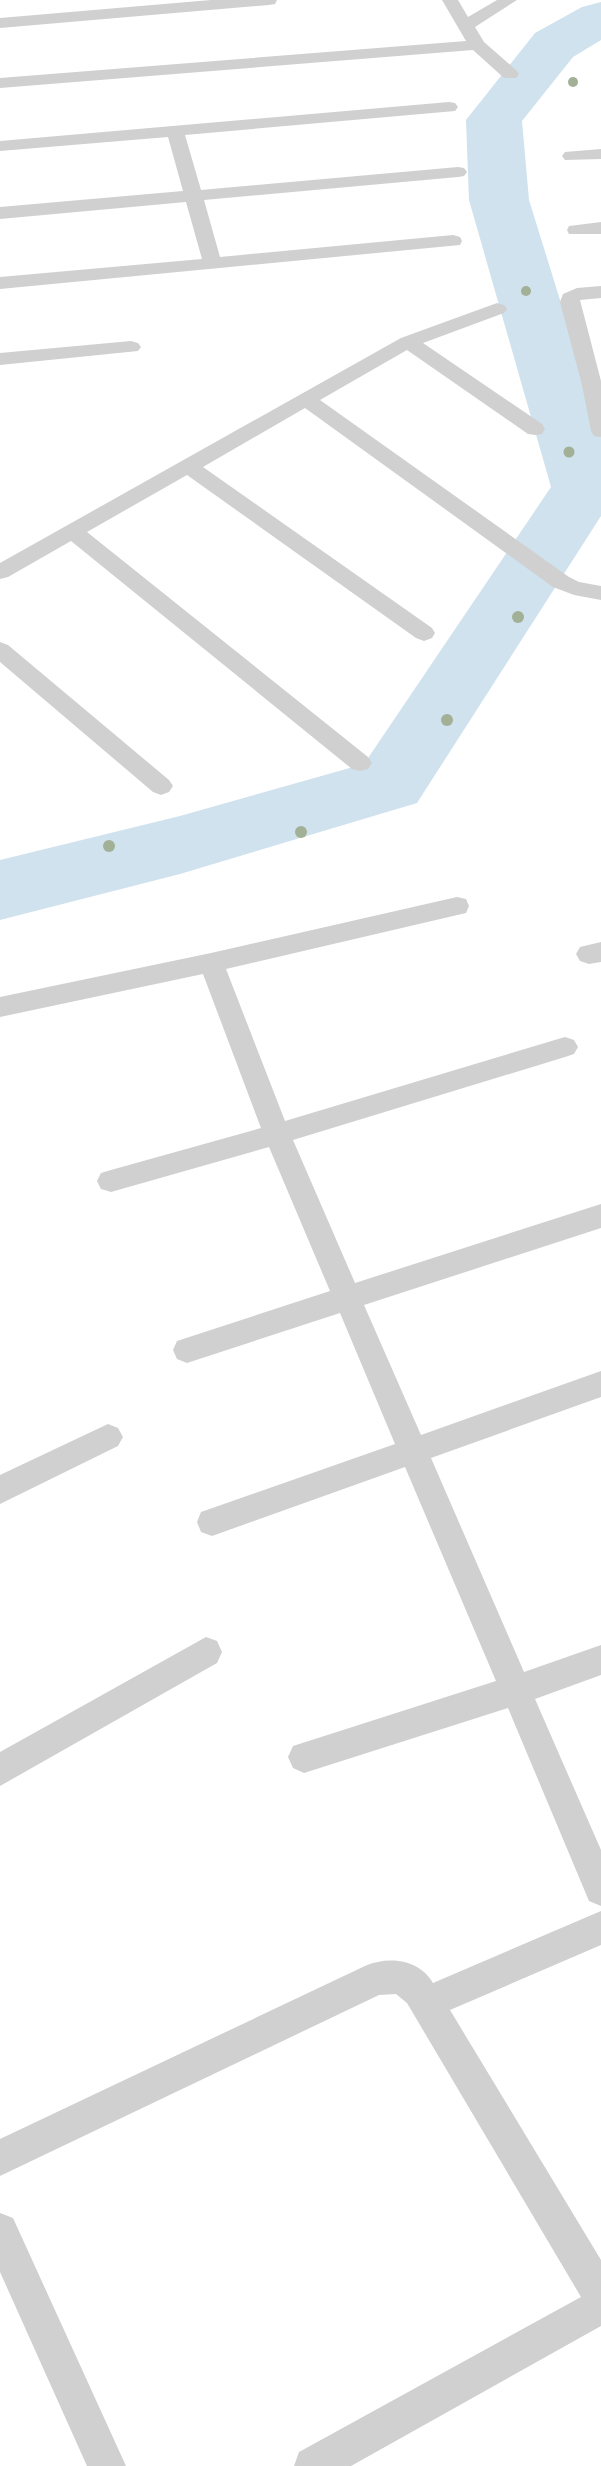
<svg xmlns="http://www.w3.org/2000/svg" width="601" height="2466" font-family="'Roboto Condensed',sans-serif">
	<rect width="100%" height="100%" fill="#fff"/>
	<g fill="none" stroke-linecap="round" stroke-linejoin="round">
		<!-- river -->
		<path fill="#cfe2ee" fill-rule="evenodd" d="M601 2V40L573 57 522 121 529 200 601 432V516L417 803 180 874 0 920V860L180 816 364 764 551 487 469 200 466 120 535 33 582 7Z"/>
		<!-- minor -->
		<path fill="#d0d0d0" fill-rule="evenodd" d="M211 0H277L275 4 269 5 0 28V18Z
			M442 0H458L468 17 497 0H517L475 27 484 42 516 70 519 74 516 78H504L473 50 0 88V78L466 41Z
			M449 102 455 103 458 107 455 111 185 135 201 190 458 167 464 168 467 172 464 176 458 177 204 200 220 257 453 235 460 237 462 241 460 245 0 289V277L202 259 186 202 0 219V207L183 191 168 137 0 151V141Z
			M601 149V159L565 160 562 156 565 152Z
			M601 222V234H569L567 230 569 226Z
			M601 286V298L580 300 601 381V437L594 436 591 431 582 385 560 302 563 294 577 288Z
			M497 303 504 305 507 309 504 313 423 343 542 424 545 429 542 434 535 435 528 434 407 350 320 400 569 577 579 582 601 586V600L574 595 553 587 305 408 203 467 432 628 435 633 432 638 424 641 416 638 187 475 87 532 368 757 372 763 368 769 360 771 352 769 71 541 8 577 0 579V563L401 338Z
			M131 341 138 343 141 347 138 351 0 365V353Z
			M0 642 8 645 169 780 173 786 169 792 161 795 153 792 0 662Z
			M457 897 466 899 469 906 466 913 226 969 285 1121 565 1037 574 1040 578 1047 574 1054 565 1057 293 1140 355 1283 601 1204V1228L364 1305 421 1435 601 1371V1397L431 1458 524 1672 601 1645V1675L535 1699 601 1850V1906L589 1901 508 1708 304 1773 293 1768 288 1757 293 1746 496 1681 405 1467 212 1536 201 1532 197 1522 201 1512 395 1444 340 1313 187 1363 177 1359 173 1350 177 1341 330 1291 269 1147 111 1192 101 1189 97 1181 101 1173 111 1170 261 1128 203 974 0 1017V997L211 953Z
			M601 942V962L589 964 580 961 576 954 580 947Z
			M108 1424 118 1428 123 1437 118 1446 0 1504V1475Z
			M206 1637 217 1641 222 1652 217 1663 0 1786V1752Z
			M601 1911V1945L450 2010 601 2260V2326L351 2466H294L299 2452 581 2297 407 2003 396 1994 379 1995 0 2176V2139L365 1966C388 1956 419 1959 433 1983Z
			M0 2213 13 2218 126 2466H87L0 2272Z"/>
	</g>
	<!-- trees -->
	<g fill="#a2b095">
		<circle cx="573" cy="82" r="5"/>
		<circle cx="526" cy="291" r="5"/>
		<circle cx="569" cy="452" r="5.5"/>
		<circle cx="518" cy="617" r="6"/>
		<circle cx="447" cy="720" r="6"/>
		<circle cx="301" cy="832" r="6"/>
		<circle cx="109" cy="846" r="6"/>
	</g>
</svg>
